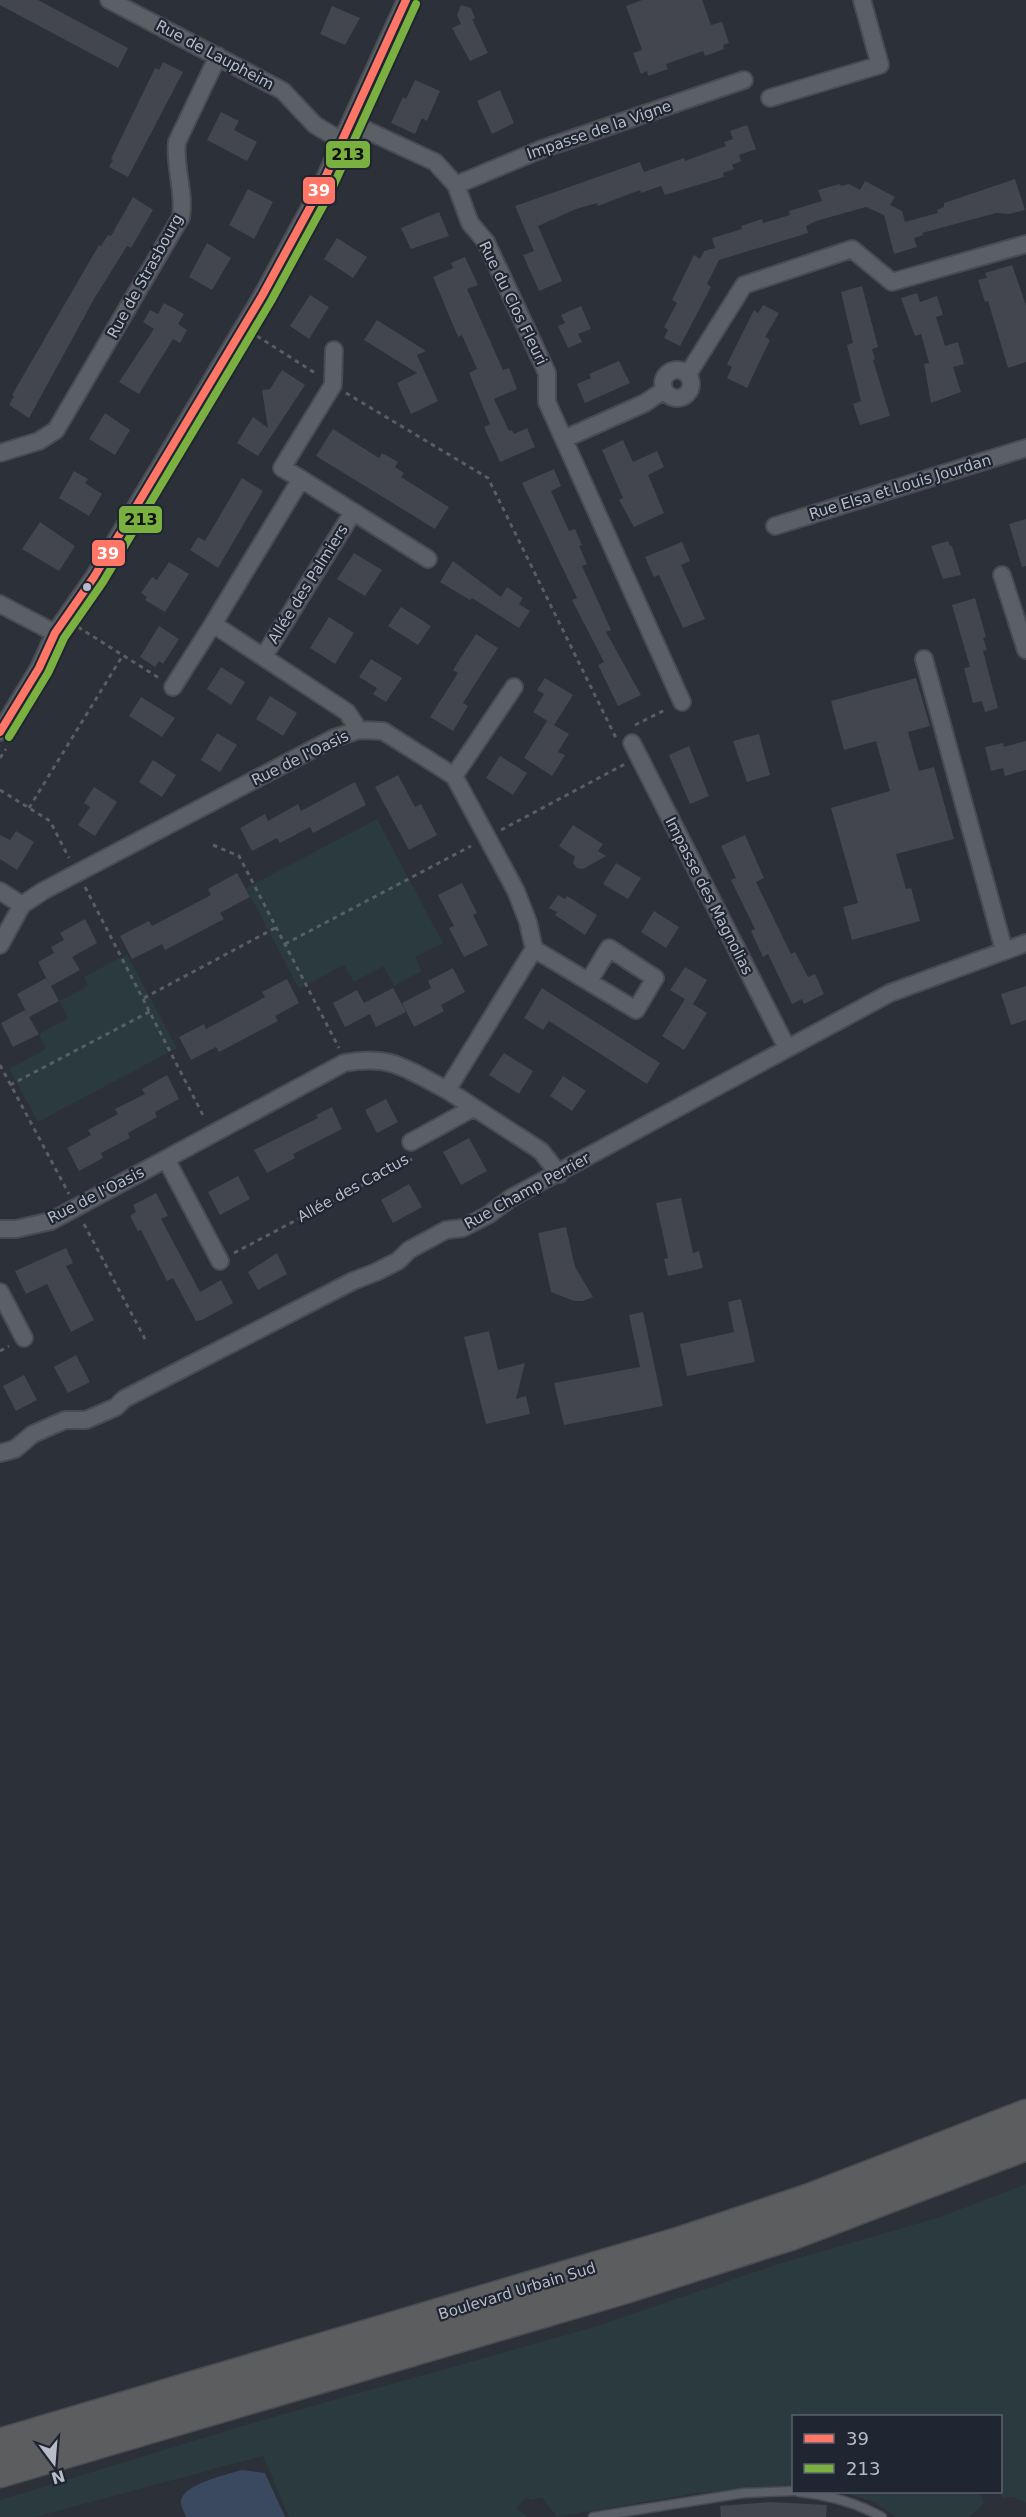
<svg xmlns="http://www.w3.org/2000/svg" width="1026" height="2517" font-family="'DejaVu Sans',sans-serif">
	<rect width="100%" height="100%" fill="#2c3038"/>
	<!-- green -->
	<path fill="#2a3a3e" d="M377 819 443 943 415 957 422 971 394 986 384 966 354 982 344 965 299 989 246 888Z
		M127 954 177 1048 38 1122 9 1069 46 1049 39 1034 68 1018 59 1001 88 986 84 977Z
		M1026 2184V2503L1012 2497 1002 2498 1000 2492V2416H794L793 2485 697 2493 557 2517 542 2497 532 2500 526 2498 516 2508 528 2517H289L263 2456 35 2517H0V2500L249 2424 591 2328 778 2264 940 2217Z
		M842 2492H980L984 2504 969 2517H896L874 2502Z"/>
	<!-- water -->
	<path fill="#3b4960" d="M242 2470 265 2473 285 2517H186C185 2513 181 2507 181 2503 179 2485 228 2474 242 2470Z"/>
	<!-- building -->
	<path fill="#43464c" d="M0 0H38L128 48 118 68 0 5Z
		M642 0H702L711 25 722 22 729 43 723 45 724 49 705 56 703 51 666 64 668 69 648 76 647 71 641 74 633 53 642 50 626 6Z
		M461 5 471 8 475 18 461 24 457 15Z
		M332 6 360 18 345 45 320 34Z
		M472 19 488 53 470 61 452 28Z
		M163 62 183 72 128 177 109 167 113 160 111 159 155 68 159 70Z
		M415 80 440 91 427 121 422 118 415 134 391 123 403 97 406 99Z
		M500 90 514 123 492 134 477 101Z
		M221 112 239 121 234 130 257 142 247 161 207 140Z
		M747 125 756 149 739 155 741 161 732 165 734 169 723 173 724 177 665 195 661 186 641 193 640 190 598 206 597 203 576 209 538 226 562 281 539 291 523 255 534 251 515 206 640 162 644 172 684 158 685 161 726 146 724 142 733 139 730 131Z
		M1015 179 1025 210 1009 214 996 213 922 233 923 235 914 238 917 247 894 254 884 215 866 207 816 221 806 226 808 233 719 260 707 284 711 287 680 346 664 338 668 330 664 327 677 303 672 300 694 255 700 259 704 251 715 248 712 238 742 229 741 226 762 219 763 223 790 215 789 211 822 201 818 190 840 184 841 186 849 184 860 190 865 181 895 197 890 205 902 211 905 222 938 213 937 210 944 207V203Z
		M248 189 273 202 254 239 229 225Z
		M133 197 153 210 131 248 127 246 94 299 29 418 9 405 14 396 12 395 99 245 101 246 108 235 111 236Z
		M439 212 449 236 411 249 401 228Z
		M337 238 367 257 353 278 324 259Z
		M207 243 231 258 212 290 189 277Z
		M465 257 478 285 467 289 503 370 509 368 517 389 494 399 509 431 512 430 514 434 527 428 535 447 500 462 484 427 490 424 469 373 477 369 462 335 458 337 433 277 453 268 451 263Z
		M1012 265 1026 305V362L1008 368 988 301 985 302 978 280 987 278 985 273Z
		M862 286 878 347 872 349 875 359 873 360 890 416 860 425 853 404 861 401 847 345 853 343 841 292Z
		M917 293 920 302 937 296 943 315 936 317 945 346 958 342 964 364 953 367 961 392 931 403 924 364 929 363 921 334 915 336 901 298Z
		M310 295 329 307 309 339 290 326Z
		M164 303 184 314 178 324 187 330 180 343 173 339 139 394 119 382 154 329 143 322 150 310 158 314Z
		M763 305 779 313 765 337 770 340 747 388 727 378 732 367 727 364 754 310 758 313Z
		M581 306 591 329 578 334 582 342 568 348 558 326 565 323 561 315Z
		M377 320 426 351 417 355 438 401 411 414 397 383 417 373 364 340Z
		M619 361 630 383 585 403 577 384 591 378 589 374Z
		M282 370 305 385 258 456 237 443 253 417 268 428 262 390 270 389Z
		M105 413 130 430 115 455 89 439Z
		M333 429 379 458 382 453 398 462 395 467 404 473 401 477 449 507 435 529 316 456Z
		M623 440 633 462 657 451 664 467 648 475 664 513 634 527 619 500 623 498 602 450Z
		M554 469 561 486 551 491 569 531 575 529 582 545 579 546 587 564 582 566 611 630 606 632 641 695 618 706 598 665 604 662 572 600 577 598 522 483Z
		M74 471 88 479 85 483 102 494 89 516 59 498Z
		M242 478 263 491 218 568 190 550 198 537 205 541Z
		M1026 519V566L1022 567 1009 524Z
		M40 522 75 546 59 571 22 549Z
		M948 541 950 546H952L961 575 943 579 931 546Z
		M682 542 690 561 681 565 705 619 683 628 659 575 654 577 645 557Z
		M354 553 382 570 365 596 337 579Z
		M453 561 501 597 507 587 523 598 519 604 530 611 519 628 472 598 470 600 440 582Z
		M169 562 189 574 165 612 145 600 147 597 141 593 152 577 157 580Z
		M975 598 986 637 983 638 987 650 983 651 998 708 985 712 982 701 973 703 964 668 970 667 952 605Z
		M401 607 431 626 418 645 388 626Z
		M329 617 354 633 335 664 310 648Z
		M159 626 179 639 163 664 159 661 155 667 140 657Z
		M476 634 498 648 463 703 468 706 453 731 430 717 458 673 453 670Z
		M371 659 402 678 386 702 373 694 377 688 359 677Z
		M221 667 245 682 231 705 207 689Z
		M545 678 573 695 554 725 533 712 544 694 537 690Z
		M916 678 930 726 908 732 919 771 934 767 954 839 896 854 906 889 911 888 920 921 852 940 843 907 858 903 831 808 890 791 876 741 844 750 831 701Z
		M270 696 297 713 283 736 256 719Z
		M141 697 175 718 162 737 129 716Z
		M547 721 569 734 558 752 565 755 552 776 524 758Z
		M217 733 237 745 220 772 201 760Z
		M759 734 770 775 747 782 733 741Z
		M1026 741V770L1005 776 1003 768 991 771 985 747 1003 743 1004 747Z
		M689 746 709 796 690 804 669 755Z
		M500 756 527 773 513 795 486 778Z
		M153 760 176 775 162 797 139 782Z
		M398 775 415 807 421 804 437 835 409 850 375 787Z
		M355 782 366 805 313 833 310 827 280 843 277 838 252 851 240 828 265 814 268 821 298 804 301 811Z
		M94 787 117 802 95 836 78 825 90 807 84 803Z
		M573 825 603 844 598 851 606 856 583 869 577 868 573 863 575 857 559 846Z
		M16 831 34 842 17 870 0 859V835L10 840Z
		M745 835 764 878 756 882 791 954 795 952 808 977 815 974 824 994 804 1004 802 999 792 1004 768 954 763 957 751 931 755 929 731 880 736 878 721 846Z
		M616 863 641 878 628 899 603 884Z
		M237 873 250 897 220 913 224 919 165 950 162 944 132 959 120 936 149 921 152 926 211 895 208 889Z
		M462 883 477 913 473 915 488 945 464 957 449 928 454 926 438 895Z
		M558 895 565 899 567 896 597 915 585 935 555 915 557 912 549 908Z
		M654 911 679 927 666 948 641 932Z
		M85 919 97 943 72 957 80 970 51 986 59 1001 29 1017 17 994 46 978 50 985 38 962 54 953 51 947 64 940 60 933Z
		M685 967 707 980 693 1004 670 990Z
		M453 968 465 992 441 1005 444 1011 414 1027 402 1003 431 988 428 981Z
		M287 979 299 1003 275 1016 278 1021 219 1052 216 1047 191 1060 179 1037 204 1024 206 1029 236 1013 265 997 262 992Z
		M1026 986V1020L1011 1025 1001 994Z
		M393 988 406 1012 376 1027 365 1004 370 1014 345 1027 333 1003 357 990 364 1003Z
		M542 988 660 1063 647 1084 549 1021 543 1030 524 1018Z
		M685 999 707 1013 684 1050 662 1036Z
		M25 1010 39 1034 13 1047 1 1023Z
		M504 1053 533 1071 519 1094 489 1075Z
		M167 1075 179 1099 155 1112 157 1117 128 1133 130 1138 101 1153 103 1158 79 1171 67 1148 91 1135 88 1130 118 1114 115 1109 145 1094 142 1089Z
		M563 1076 586 1091 572 1111 550 1096Z
		M386 1099 398 1122 377 1133 365 1110Z
		M332 1107 342 1129 293 1154 295 1158 267 1173 254 1150 318 1118 316 1115Z
		M469 1138 487 1171 461 1185 443 1152Z
		M238 1176 250 1199 220 1215 208 1192Z
		M409 1184 422 1207 393 1223 381 1200Z
		M156 1193 168 1216 161 1219 200 1292 221 1280 233 1303 202 1320 196 1321 173 1278 167 1281 141 1230 138 1231 130 1216 136 1212 133 1205Z
		M681 1198 693 1253 699 1251 703 1268 668 1276 664 1259 668 1258 656 1203Z
		M566 1227 575 1267 593 1297 583 1301H574L551 1292 538 1233Z
		M66 1248 73 1263 66 1266 94 1320 71 1332 47 1284 26 1294 15 1271Z
		M277 1253 287 1274 258 1290 248 1272Z
		M741 1299 755 1362 687 1376 680 1344 734 1332 728 1302Z
		M643 1312 663 1406 564 1425 554 1383 640 1367 629 1315Z
		M489 1331 498 1370 525 1363 516 1399 526 1396 530 1414 486 1424 464 1337Z
		M76 1355 90 1382 68 1393 54 1367Z
		M24 1375 37 1400 16 1411 3 1386Z
		M770 2502 827 2505 826 2517H721L720 2506Z"/>
	<g fill="none" stroke-linecap="round" stroke-linejoin="round">
		<defs>
			<path id="lane" d="M798 2492C829 2495 855 2502 882 2517
				M593 2517 744 2493 794 2491"/>
			<path id="street" d="M109 0 283 91 315 125 342 141
				M770 98 880 65 862 0
				M351 123 435 162 456 185 470 223 486 242 547 373V402L682 702
				M456 185 542 149 744 80
				M663 384a14 14 0 1 1 28 0a14 14 0 1 1-28 0Z
				M688 374 744 285 852 249 892 282 1026 244
				M564 439 645 403 664 390
				M0 453 39 441 56 430 181 217C185 191 174 167 177 142L218 56
				M301 479 282 468 333 385 334 350
				M775 526 1026 448
				M1002 575 1026 650
				M0 604 55 633
				M264 656 353 512
				M924 659 1004 950
				M173 687 213 624
				M359 730 347 712 213 624 301 479 428 559
				M0 732 39 668 55 633 94 577 262 296 320 189 406 0
				M632 743 787 1048
				M454 776 514 687
				M0 891 22 905
				M0 945 22 905 43 891 334 738 359 730 383 731 454 776 516 891 528 922 534 949 447 1090C406 1069 391 1054 344 1063L51 1221 16 1229H0
				M534 949 636 1010 655 978 609 948 589 981
				M447 1090 541 1151 559 1174
				M411 1142 473 1108
				M166 1159 220 1261
				M0 1292 24 1338
				M0 1453 15 1449 33 1434 65 1420H86L116 1407 124 1399 353 1281 376 1272 398 1261 409 1250 446 1230 463 1228 488 1215 511 1198 890 993 1026 943"/>
			<path id="highway" d="M0 2444 681 2242 810 2199 1026 2115
				M0 2472 625 2288 790 2235 1026 2145"/>
		</defs>
		<!-- lane casing -->
		<use href="#lane" stroke="#484b51" stroke-width="11"/>
		<!-- street casing -->
		<use href="#street" stroke="#484b51" stroke-width="20"/>
		<!-- highway casing -->
		<use href="#highway" stroke="#484c53" stroke-width="33"/>
		<!-- path -->
		<path stroke="#595e63" stroke-width="3" stroke-dasharray="4.5 4.5" stroke-linecap="butt" d="M257 336 315 373
			M346 393 488 478 616 738
			M78 627 159 678
			M635 725 667 709
			M0 758 6 749
			M0 790 50 821 69 858
			M29 808 123 655
			M501 830 625 764
			M213 845 239 856 339 1048
			M85 887 205 1119
			M285 944 471 846
			M144 998 277 927
			M0 1065 69 1194
			M10 1085 151 1011
			M84 1224 145 1339
			M234 1253 412 1159
			M0 1351 9 1346"/>
		<!-- lane -->
		<use href="#lane" stroke="#5b5f66" stroke-width="8"/>
		<!-- street -->
		<use href="#street" stroke="#5b5f66" stroke-width="16"/>
		<!-- highway -->
		<use href="#highway" stroke="#5b5d5f" stroke-width="30"/>
		<defs>
			<path id="bus-1" d="M0 732 39 668 55 633 94 577 262 296 320 189 406 0"/>
			<path id="bus-2" d="M9 737 48 673 64 638 103 582 271 301 330 193 416 4"/>
		</defs>
		<!-- bus-1 casing -->
		<use href="#bus-1" stroke="#1f2632" stroke-width="12"/>
		<!-- bus-2 casing -->
		<use href="#bus-2" stroke="#1f2632" stroke-width="12"/>
		<!-- bus-1 -->
		<use href="#bus-1" stroke="#ff7566" stroke-width="8"/>
		<!-- bus-2 -->
		<use href="#bus-2" stroke="#7ab03f" stroke-width="8"/>
	</g>
	<!-- markers -->
	<circle fill="#b6bcc8" stroke="#1f2632" stroke-width="2" cx="87" cy="587" r="5"/>
	<g text-anchor="middle" dominant-baseline="central" stroke-width="4.5" stroke-linejoin="round" paint-order="stroke">
		<!-- street labels -->
		<g font-size="15" fill="#b6bcc8" stroke="#1f2632">
			<text transform="translate(215 55) rotate(28)">Rue de Laupheim</text>
			<text transform="translate(599 130) rotate(-19)">Impasse de la Vigne</text>
			<text transform="translate(145 276) rotate(-61)">Rue de Strasbourg</text>
			<text transform="translate(513 303) rotate(64)">Rue du Clos Fleuri</text>
			<text transform="translate(900 487) rotate(-17)">Rue Elsa et Louis Jourdan</text>
			<text transform="translate(308 584) rotate(-58)">Allée des Palmiers</text>
			<text transform="translate(300 758) rotate(-26)">Rue de l'Oasis</text>
			<text transform="translate(709 896) rotate(63)">Impasse des Magnolias</text>
			<text transform="translate(353 1188) rotate(-29)">Allée des Cactus</text>
			<text transform="translate(527 1191) rotate(-29)">Rue Champ Perrier</text>
			<text transform="translate(96 1195) rotate(-27)">Rue de l'Oasis</text>
			<text transform="translate(517 2291) rotate(-17)">Boulevard Urbain Sud</text>
		</g>
	</g>
	<g stroke="#1f2632" stroke-width="2">
		<rect x="325" y="140" width="46" height="29" rx="6" fill="#7ab03f"/>
		<rect x="302" y="176" width="34" height="29" rx="6" fill="#ff7566"/>
		<rect x="118" y="505" width="45" height="29" rx="6" fill="#7ab03f"/>
		<rect x="91" y="539" width="35" height="28" rx="6" fill="#ff7566"/>
	</g>
	<g font-size="16" text-anchor="middle" font-weight="bold" fill="#fff">
		<text x="319" y="196">39</text>
		<text x="108" y="559">39</text>
	</g>
	<g font-size="16" text-anchor="middle" font-weight="bold" fill="#111">
		<text x="348" y="160">213</text>
		<text x="141" y="525">213</text>
	</g>
	<!-- legend -->
	<rect x="792" y="2415" width="210" height="78" fill="#1f2632" stroke="#5b626e" stroke-width="1.5"/>
	<rect x="804" y="2434" width="30" height="9" fill="#ff7566" stroke="#5b626e" stroke-width="1.5"/>
	<text x="846" y="2445" font-size="18" fill="#b6bcc8">39</text>
	<rect x="804" y="2464" width="30" height="9" fill="#7ab03f" stroke="#5b626e" stroke-width="1.5"/>
	<text x="846" y="2475" font-size="18" fill="#b6bcc8">213</text>
	<!-- north arrow -->
	<g transform="translate(54 2463) rotate(164)" stroke="#1f2632" stroke-width="4.5" paint-order="stroke">
	<path d="M0-4.5L10 22L0 15L-10 22Z" fill="#b6bcc8"/>
	<text y="-9" font-size="16" font-weight="bold" text-anchor="middle" fill="#b6bcc8">N</text>
	</g>
</svg>
